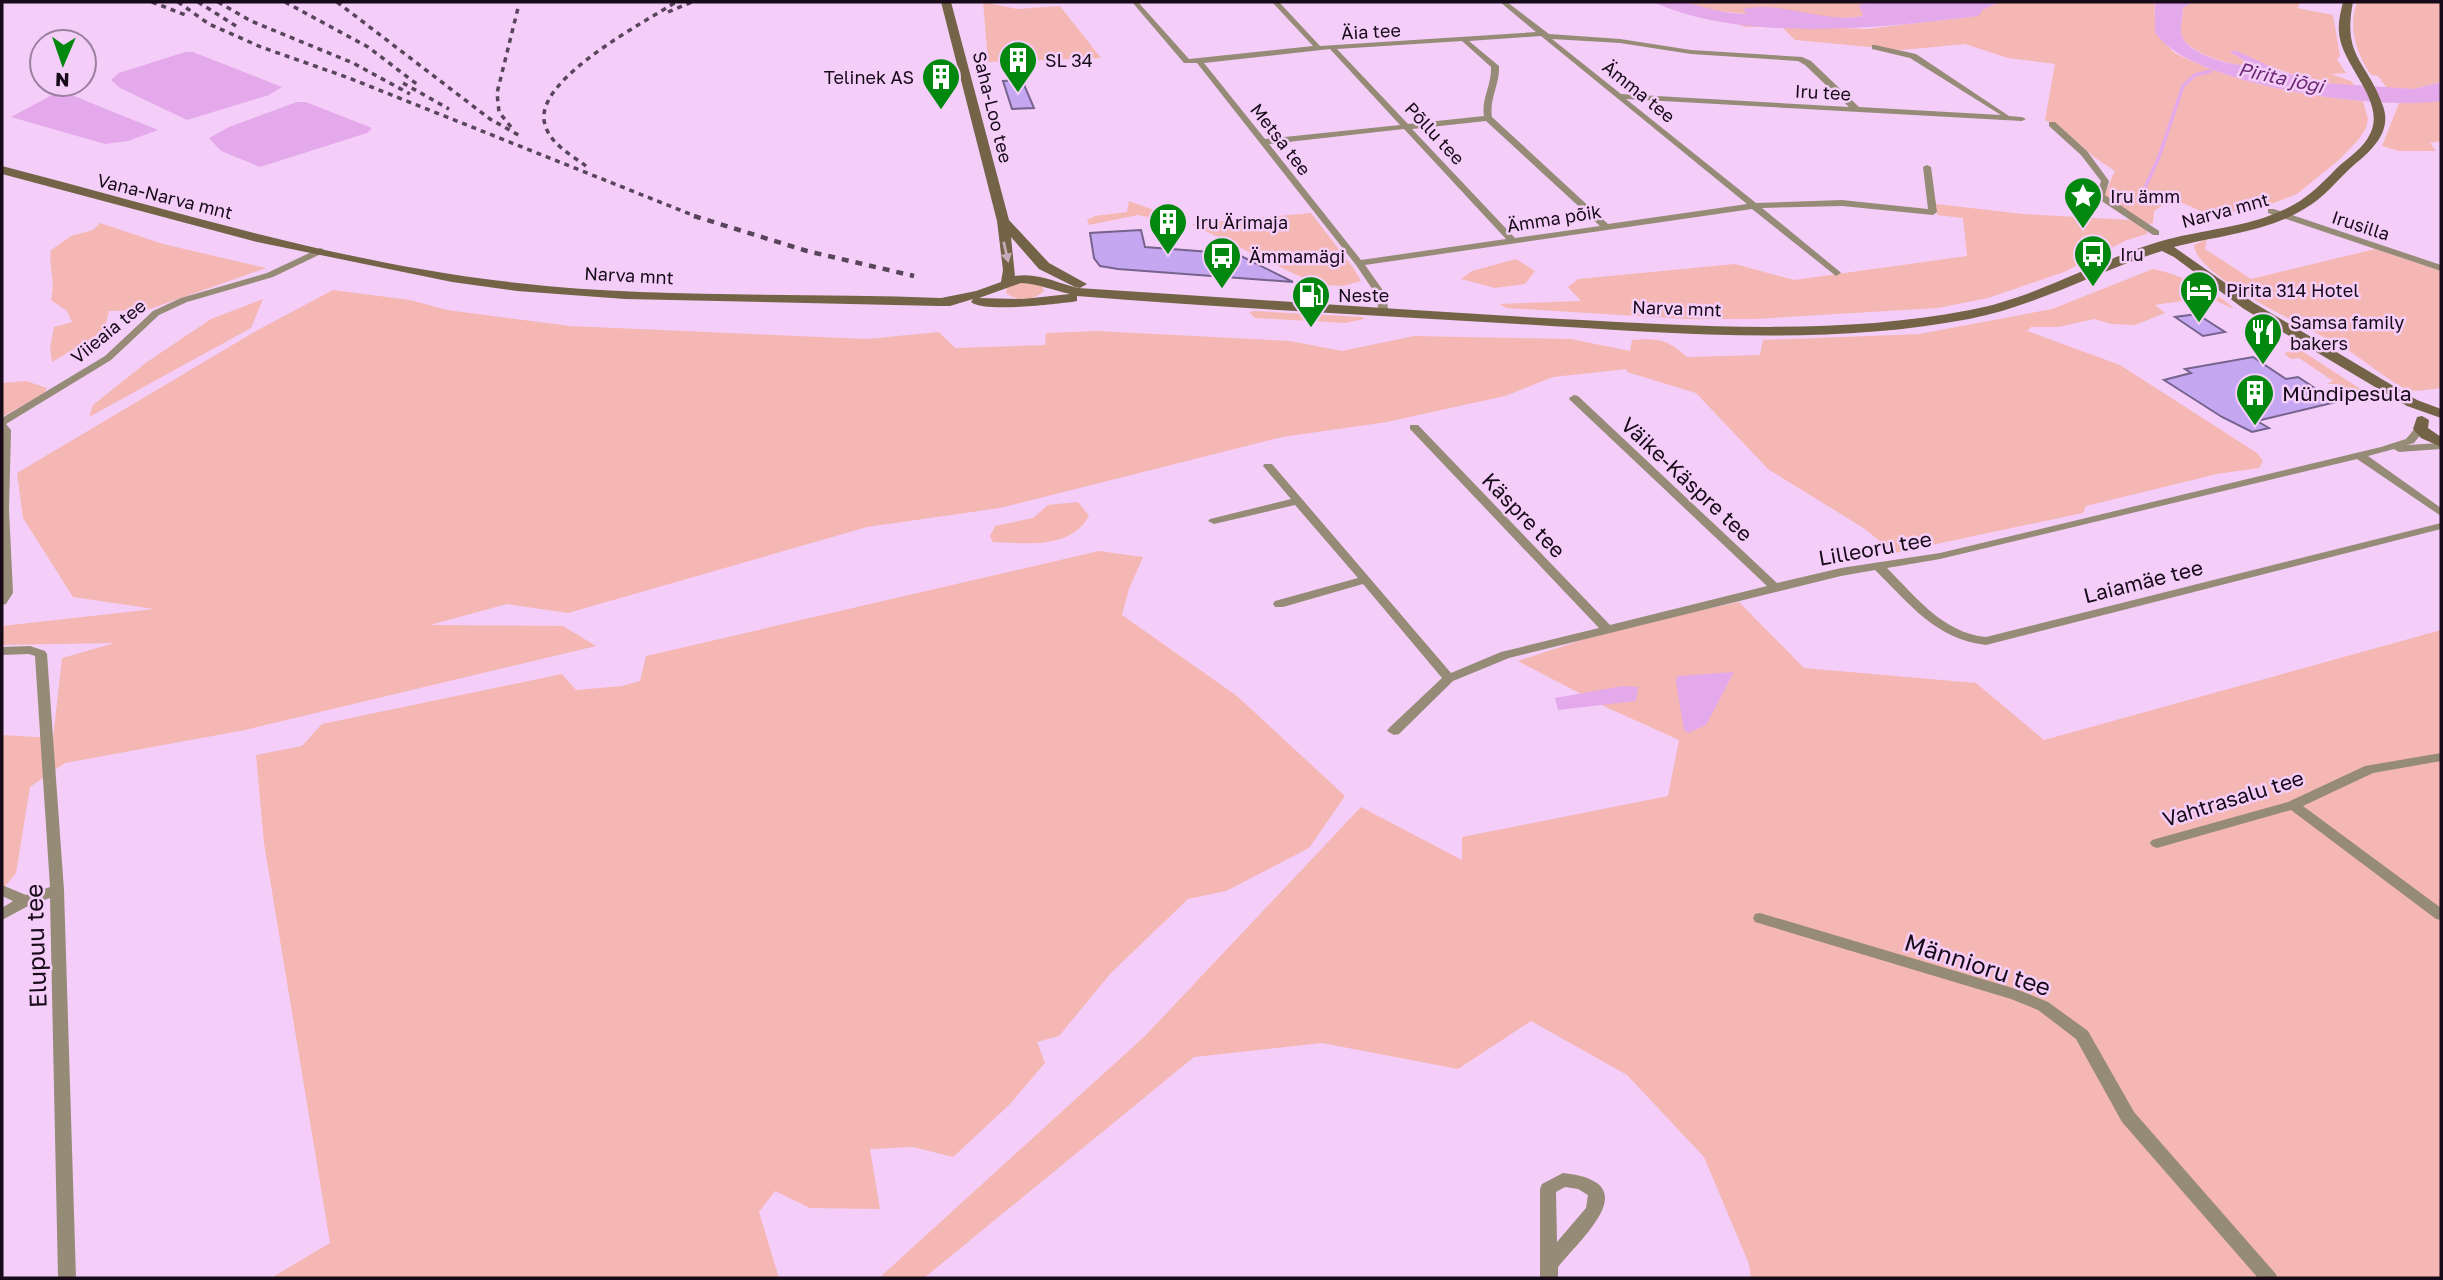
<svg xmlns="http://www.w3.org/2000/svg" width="2443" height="1280" font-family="'Golos Text',sans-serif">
	<rect width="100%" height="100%" fill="#f4cef8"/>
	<!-- green -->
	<path fill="#f4b7b3" d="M983 2 1017 9 1060 6 1101 58 988 62Z
		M1685 2H1870L1860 5 1865 14 1863 16C1823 24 1787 3 1744 9L1748 14H1746L1709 10Z
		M2000 2H2155C2152 20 2162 42 2175 53 2233 83 2299 95 2363 101L2368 119 2366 128 2359 139 2339 160 2297 194 2253 211 2244 209 2215 217 2173 199 2154 211 2153 223 2149 224 2104 196 2115 171 2094 157 2059 126 2045 120 2055 64 2008 58 1965 44 1902 50 1795 40 1782 27H1745L1735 23 1866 29 1978 16 1982 10Z
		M2192 2H2301L2297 8 2333 15 2340 56 2337 59 2346 73 2331 74 2351 81 2355 86 2314 82 2230 52 2252 65C2236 68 2187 53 2182 36 2179 29 2183 16 2183 8Z
		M2357 2H2441V82L2414 89 2387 88 2378 76 2371 75C2356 53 2348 28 2357 2Z
		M2441 101V141L2430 143 2436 151H2399L2382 146 2399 103Z
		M1129 201 1165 214 1164 220 1138 215 1089 225 1087 220 1095 216 1127 212Z
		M1936 204 2023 214 2130 220 2146 230 2147 234 2127 240 2064 272 1988 298 1938 308 1755 319H1685L1507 308 1499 304 1581 301 1568 287 1578 279 1735 264 1794 280 1967 256 1963 218 1937 215Z
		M1311 213 1354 269 1361 281 1343 286 1307 284 1301 277 1191 224Z
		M100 223 163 244 266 268 147 310 109 311 104 331 52 362 50 348 54 327 72 322 67 311 51 300C56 279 48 267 51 250L71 236 93 230Z
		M2207 239 2205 249 2251 279 2375 249 2441 271V388C2432 389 2418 392 2409 390 2392 384 2363 359 2346 349 2316 331 2196 278 2194 245Z
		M1516 259 1535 271 1525 284 1495 288 1461 279 1472 271Z
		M2153 269C2176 273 2219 292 2234 309L2208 297 2155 305 2165 313 2135 325 2111 324 2094 319 2058 327H2031L2027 331 2120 365 2257 453 2263 461 2259 468 2217 474 2086 506 2083 513 1894 553 1865 529 1768 469 1696 393 1627 372V369L1553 377 1505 396 1387 422 1282 437 1000 508 867 527 568 613 507 604 430 625 563 626 596 646 245 730 65 763 30 787 16 873 2 890V735L53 738 62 658 115 643 2 645V626L154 609 73 597 23 518 17 473 256 331 333 290 410 300 447 310 570 326 867 339 939 332 955 348 1045 345 1046 333 1097 331 1290 341 1342 351 1414 336 1571 339 1630 351 1632 340C1658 338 1667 339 1687 357L1760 355 1763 340 1919 334 2052 309Z
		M1023 282 1042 286 1044 291C1033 301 1017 302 1006 293L1007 287Z
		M263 299 251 328 89 417 93 405 147 362 211 319Z
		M1254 311 1362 317 1364 319 1345 323 1255 318 1249 312Z
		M2299 349 2365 392 2352 394 2338 384H2327L2333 381 2299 358 2291 359 2284 353Z
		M26 381 47 388 44 393 2 417V383Z
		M1078 502 1089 516C1070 550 1026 543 993 542L990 536 995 526 1033 518 1048 505Z
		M1099 551 1143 557 1129 589 1122 615 1237 696 1345 796 1309 848 1226 891 1188 899 1110 974 1059 1036 1037 1042 1045 1063 1009 1105 953 1157 913 1147 870 1149 880 1209 810 1208 775 1191 759 1212 779 1278H271L330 1243 264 843 256 755 302 746 322 724 562 674 576 690 622 686 640 681 646 656Z
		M1739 602 1804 668 1976 683 2044 740 2441 630V1278H1751L1749 1264 1704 1157 1627 1075 1531 1021 1458 1069 1322 1043 1194 1057 924 1278H879L1145 1036 1361 807 1462 860V837L1668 796 1679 740 1608 708 1518 661 1612 630Z"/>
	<!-- water -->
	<path fill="#e4a9ea" d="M1653 2C1663 2 1677 0 1686 2 1707 8 1725 14 1747 14L1743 9C1782 0 1823 24 1863 16L1859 5 1870 2H2000L1982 10 1979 16C1881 28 1744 43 1653 2Z
		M2155 2H2192L2183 8C2183 16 2179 29 2182 36 2187 54 2235 68 2252 65L2229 51H2237L2282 72 2324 83 2414 89 2441 82V101C2379 111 2193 86 2155 33Z
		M185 52H193L282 87 269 95 187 120 120 88 111 80 119 73Z
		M64 92 158 130 128 141 105 144 11 117 52 95Z
		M297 102H306L372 128 367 133 260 167 221 151 209 138 229 127Z
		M1734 672 1706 725 1688 733 1684 730 1676 682 1677 676Z
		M1623 686 1638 687 1636 701 1558 710 1555 698Z"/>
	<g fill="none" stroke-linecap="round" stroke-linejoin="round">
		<!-- stream -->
		<path stroke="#e4a9ea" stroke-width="3.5" d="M2144 190 2159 157 2183 86 2195 75 2211 71"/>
	</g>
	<!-- building -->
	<path fill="#c5a6f1" stroke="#75638e" stroke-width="2" d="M1022 80 1034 108 1012 109 1003 81Z
		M1141 230 1145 247 1237 254 1293 282 1118 269 1100 266 1094 258 1090 233Z
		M2197 314 2225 332 2203 336 2175 317Z
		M2253 357 2286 379 2298 377 2336 402 2257 421 2269 428 2252 432 2222 417 2164 380 2191 373 2185 369Z"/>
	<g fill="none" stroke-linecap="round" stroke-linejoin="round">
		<!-- street -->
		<path fill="#968b77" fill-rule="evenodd" d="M1132 2H1138L1189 59 1313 46 1272 2H1279L1320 46 1536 32 1500 2H1507L1549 34 1620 39 1691 50 1802 57 1811 61 1859 107 2001 115 1910 58 1872 49V45H1875L1916 54 2009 116 2022 117 2026 119 2022 121 1626 99 1756 203 1842 200 1928 209 1923 167 1927 165 1931 167 1937 212 1933 215 1842 206 1762 208 1839 271 1841 273 1836 276 1752 209 1365 265 1387 296 1388 312 1383 315 1378 312 1377 296 1356 265 1197 63H1184ZM1541 36 1747 204 1608 224 1492 117C1489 99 1500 84 1499 66L1469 41ZM1552 39 1620 43 1691 54 1798 61 1805 65 1849 107 1621 94ZM1462 41 1491 67C1492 84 1481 99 1484 116L1408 124 1337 49ZM1330 49 1400 125 1265 139 1204 63ZM1486 121 1600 226 1515 238 1412 129ZM1404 129 1506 239 1361 260 1269 144Z
			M2049 122H2055L2087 151 2109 181 2105 195 2159 231V235H2153L2097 198 2096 196 2101 181 2081 155 2049 126Z
			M2268 209H2274L2441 265V271L2268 213Z
			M320 248 323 249V253L273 277 187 302 159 315 111 360 6 424 11 430 9 510 13 593 6 604 2 605V418L105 356 153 311 181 298 267 273Z
			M1574 395 1578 396 1777 583 1841 568 1940 553 2381 447 2406 439 2416 427 2420 426 2425 429 2414 443 2407 445 2441 443V449L2399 452 2394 449 2368 456 2441 508V516L2357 459 1940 559 1887 568C1916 597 1943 633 1986 637L2441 523V529L1986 645C1935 639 1910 604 1875 570L1841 576 1509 658 1453 681 1399 734 1394 735 1387 731 1389 728 1442 678 1363 584 1283 607H1275L1273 604 1275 601 1358 578 1295 505 1214 524 1208 521 1210 519 1291 499 1263 466 1264 464H1272L1451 673 1501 652 1599 628 1410 429V425H1418L1610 625 1767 586 1570 400 1569 398Z
			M30 646 45 651 47 654 64 890 76 1278H58L50 898 30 905 2 920V908L13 901 2 896V885L26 895 50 887 35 656 29 654 2 655V647Z
			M2441 753V761L2373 773 2303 806 2441 908V920L2436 919 2291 810 2157 848 2152 846 2150 843 2152 840 2288 802 2365 766Z
			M1760 913 2016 989 2048 1002 2088 1031 2134 1112 2275 1273 2278 1278H2258L2122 1122 2076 1039 2038 1010 2011 999 1755 922 1753 918 1755 914Z
			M1563 1173C1646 1182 1585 1234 1558 1267V1278H1540V1189L1542 1184ZM1565 1187 1578 1189 1588 1195 1586 1208 1557 1242 1556 1192Z"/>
		<!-- secondary -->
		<path fill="#746447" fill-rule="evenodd" d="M941 2H951L1009 220 1049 263 1087 284 1080 288 1075 287 1039 269 1011 237 1015 276C1038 272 1057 283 1078 288 1239 298 1400 310 1561 319 1696 326 1836 336 1970 310 2036 298 2095 261 2158 242 2205 228 2257 228 2300 201 2315 191 2327 178 2339 166 2350 157 2364 147 2370 134 2386 103 2346 69 2340 39 2337 25 2340 15 2343 2H2353C2342 58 2367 60 2383 106 2392 131 2373 149 2355 164 2340 177 2328 193 2312 204 2272 232 2219 235 2174 247L2254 303 2417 400 2441 409V418L2407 406 2244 309 2174 257 2162 251C2097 271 2037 306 1969 319 1822 347 1667 333 1518 324 1371 315 1224 308 1077 296V301L1072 302C1052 304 985 313 971 302L973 299 950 306H939L625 299 517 291 452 282 257 242 2 174V166C173 210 341 264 518 283 658 299 800 292 941 298L976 291 1001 282 1003 270 997 221ZM1021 283C1038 284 1053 290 1070 294L1023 299 979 298Z
			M2422 416 2429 420 2428 428 2441 437V447L2421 438 2413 429 2417 417Z"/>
		<!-- rail-far1 -->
		<path stroke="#58445b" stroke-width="3.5" stroke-dasharray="5 5" stroke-linecap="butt" d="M152 2 188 16
			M178 2 209 24 261 47 349 78 700 218
			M198 2 236 26
			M218 2 251 21 353 63 410 94
			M285 2 368 47 418 85
			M337 2 490 119 522 137
			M668 12 692 2
			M403 83 449 109
			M511 127 499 112 497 93 519 4
			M586 166C570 154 547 142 544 120 539 77 645 22 676 2"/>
		<!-- rail -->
		<path stroke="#58445b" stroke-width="4.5" stroke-dasharray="7 7" stroke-linecap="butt" d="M694 216 807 251 914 276"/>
	</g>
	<!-- one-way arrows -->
	<defs><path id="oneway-solid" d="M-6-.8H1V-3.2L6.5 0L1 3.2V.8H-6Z" transform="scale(1.75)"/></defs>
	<use fill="#c7a9ba" href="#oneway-solid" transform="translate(1006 252) rotate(77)"/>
	<!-- icons -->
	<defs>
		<symbol id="building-pin" viewBox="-11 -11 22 30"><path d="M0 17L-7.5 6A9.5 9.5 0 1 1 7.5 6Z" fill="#02880f" stroke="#f4cef8"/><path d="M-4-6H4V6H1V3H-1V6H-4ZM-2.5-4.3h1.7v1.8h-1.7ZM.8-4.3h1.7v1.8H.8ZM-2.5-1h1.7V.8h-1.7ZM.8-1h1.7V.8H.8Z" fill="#fff"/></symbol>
		<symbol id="sight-pin" viewBox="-11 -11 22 30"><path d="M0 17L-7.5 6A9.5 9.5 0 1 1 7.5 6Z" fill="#02880f" stroke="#f4cef8"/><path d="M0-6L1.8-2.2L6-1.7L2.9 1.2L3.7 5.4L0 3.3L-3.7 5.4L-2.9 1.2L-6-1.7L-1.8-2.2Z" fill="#fff"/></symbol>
		<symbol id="bus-pin" viewBox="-11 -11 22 30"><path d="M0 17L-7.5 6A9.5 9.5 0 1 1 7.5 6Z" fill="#02880f" stroke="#f4cef8"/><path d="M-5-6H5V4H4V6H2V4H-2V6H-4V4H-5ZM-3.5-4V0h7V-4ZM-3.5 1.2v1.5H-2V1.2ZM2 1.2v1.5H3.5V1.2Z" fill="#fff"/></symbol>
		<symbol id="hotel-pin" viewBox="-11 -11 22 30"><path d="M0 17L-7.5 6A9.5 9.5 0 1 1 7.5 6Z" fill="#02880f" stroke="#f4cef8"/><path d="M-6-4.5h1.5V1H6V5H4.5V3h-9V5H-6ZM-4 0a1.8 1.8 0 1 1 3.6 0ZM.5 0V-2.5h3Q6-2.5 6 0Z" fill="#fff"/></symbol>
		<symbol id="fuel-pin" viewBox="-11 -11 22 30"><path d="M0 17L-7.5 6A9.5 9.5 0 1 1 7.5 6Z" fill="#02880f" stroke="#f4cef8"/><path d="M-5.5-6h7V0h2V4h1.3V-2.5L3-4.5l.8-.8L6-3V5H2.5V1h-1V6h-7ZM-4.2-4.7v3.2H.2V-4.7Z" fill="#fff"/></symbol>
		<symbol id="restaurant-pin" viewBox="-11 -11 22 30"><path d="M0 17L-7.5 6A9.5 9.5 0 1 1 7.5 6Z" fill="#02880f" stroke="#f4cef8"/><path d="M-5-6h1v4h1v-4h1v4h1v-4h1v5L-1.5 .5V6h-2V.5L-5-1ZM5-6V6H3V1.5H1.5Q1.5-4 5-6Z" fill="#fff"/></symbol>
	</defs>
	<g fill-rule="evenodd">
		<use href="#building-pin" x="996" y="38" width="44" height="60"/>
		<use href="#building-pin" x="919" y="55" width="44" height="60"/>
		<use href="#sight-pin" x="2061" y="174" width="44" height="60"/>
		<use href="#building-pin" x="1146" y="200" width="44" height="60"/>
		<use href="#bus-pin" x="2071" y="232" width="44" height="60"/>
		<use href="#bus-pin" x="1200" y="234" width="44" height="60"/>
		<use href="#hotel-pin" x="2177" y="268" width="44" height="60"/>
		<use href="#fuel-pin" x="1289" y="273" width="44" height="60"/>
		<use href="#restaurant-pin" x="2241" y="310" width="44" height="60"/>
		<use href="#building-pin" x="2233" y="371" width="44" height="60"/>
	</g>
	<g text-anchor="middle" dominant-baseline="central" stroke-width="5" stroke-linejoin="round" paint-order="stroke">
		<!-- far-street labels -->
		<g font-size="18" fill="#170a19" stroke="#f4cef8">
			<text transform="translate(1371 31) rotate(-3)">Äia tee</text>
			<text transform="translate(1639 91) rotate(39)">Ämma tee</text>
			<text transform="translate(1823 92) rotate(3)">Iru tee</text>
			<text transform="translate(993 107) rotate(76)">Saha-Loo tee</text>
			<text transform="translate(1435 133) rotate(47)">Põllu tee</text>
			<text transform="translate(1281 139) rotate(52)">Metsa tee</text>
			<text transform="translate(165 196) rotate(14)">Vana-Narva mnt</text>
			<text transform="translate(2225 210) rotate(-15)">Narva mnt</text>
			<text transform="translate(1554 218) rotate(-9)">Ämma põik</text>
			<text transform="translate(2361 225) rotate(18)">Irusilla</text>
			<text transform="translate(629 275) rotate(3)">Narva mnt</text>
			<text transform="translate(1677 308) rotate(2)">Narva mnt</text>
			<text transform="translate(108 331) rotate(-39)">Viieaia tee</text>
		</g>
		<!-- far-poi labels -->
		<g font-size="18" fill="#170a19" stroke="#f4cef8" text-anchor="start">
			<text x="1045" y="60">SL 34</text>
			<text x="914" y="77" text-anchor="end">Telinek AS</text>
			<text x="2110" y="196">Iru ämm</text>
			<text x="1195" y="222">Iru Ärimaja</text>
			<text x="2120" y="254">Iru</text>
			<text x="1249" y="256">Ämmamägi</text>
			<text x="2226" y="290">Pirita 314 Hotel</text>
			<text x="1338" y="295">Neste</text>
			<text x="2290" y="322">Samsa family<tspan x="2290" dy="21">bakers</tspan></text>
		</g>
		<!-- far-water labels -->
		<g font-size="19" font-style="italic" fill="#6c2774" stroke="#f4cef8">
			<text transform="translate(2281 77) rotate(12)">Pirita jõgi</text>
		</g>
		<!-- poi labels -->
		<g font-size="21" fill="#170a19" stroke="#f4cef8" text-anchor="start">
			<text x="2282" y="393">Mündipesula</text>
		</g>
		<!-- street labels -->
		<g font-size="21" fill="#170a19" stroke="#f4cef8">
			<text transform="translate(1687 479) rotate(43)">Väike-Käspre tee</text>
			<text transform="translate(1524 515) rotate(46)">Käspre tee</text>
			<text transform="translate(1875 548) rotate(-10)">Lilleoru tee</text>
			<text transform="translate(2143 581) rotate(-14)">Laiamäe tee</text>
			<text transform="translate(2233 798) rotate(-17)">Vahtrasalu tee</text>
		</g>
		<!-- near-street labels -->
		<g font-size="24" fill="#170a19" stroke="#f4cef8">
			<text transform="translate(35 946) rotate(-92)">Elupuu tee</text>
			<text transform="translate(1978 964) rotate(18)">Männioru tee</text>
		</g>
	</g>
	<!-- border -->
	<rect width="2443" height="1280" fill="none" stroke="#170a19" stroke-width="7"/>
	<!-- north arrow -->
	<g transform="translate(63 63) rotate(182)"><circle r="33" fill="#f4cef8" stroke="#9c809f" stroke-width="2"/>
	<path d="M0-5L12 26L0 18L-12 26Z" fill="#02880f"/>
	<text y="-10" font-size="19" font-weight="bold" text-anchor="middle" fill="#170a19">N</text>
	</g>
</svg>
